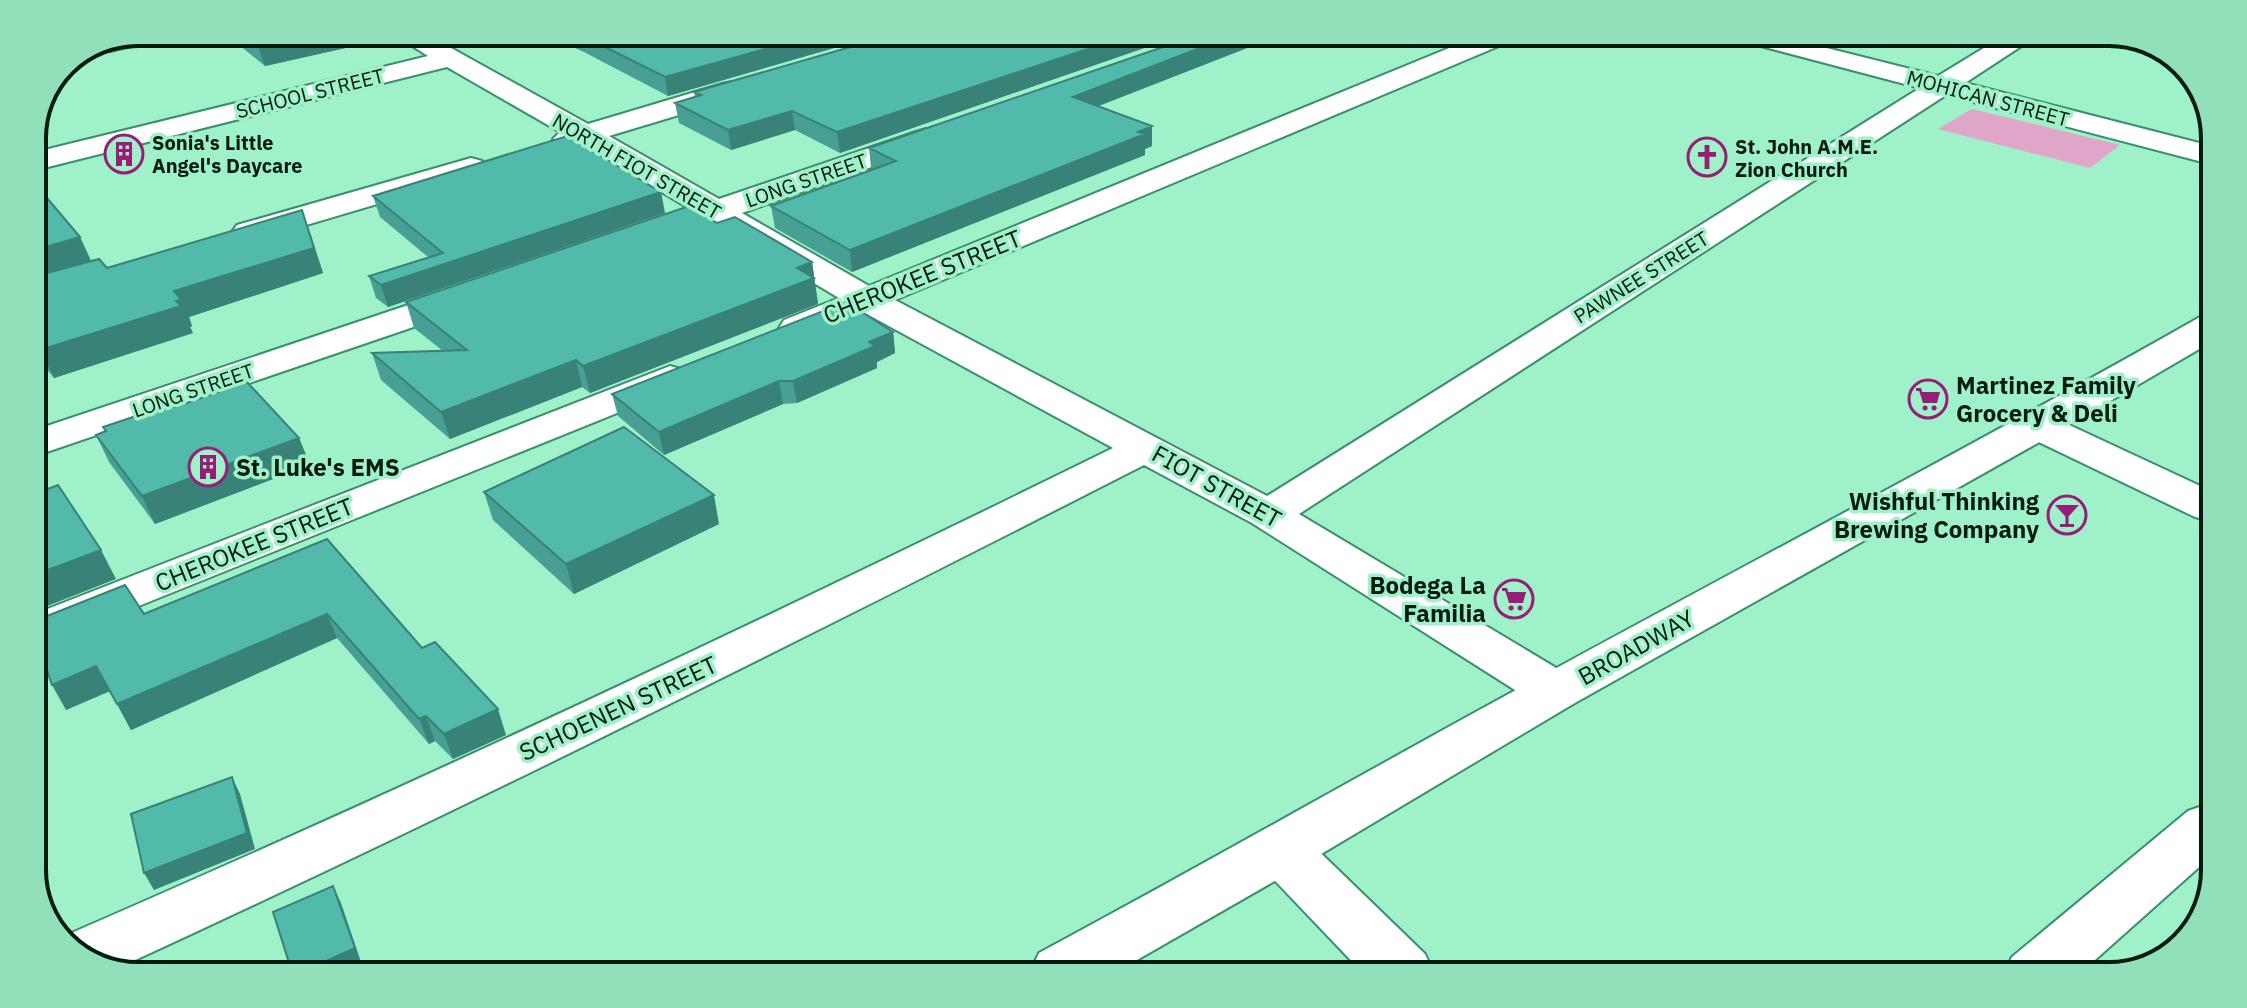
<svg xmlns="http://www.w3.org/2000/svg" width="2247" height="1008" font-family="'IBM Plex Sans',sans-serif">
	<rect width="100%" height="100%" fill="#9ef1c8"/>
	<!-- green -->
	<path fill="#e0a6c9" d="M1972 109 2120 145 2090 168 1938 129Z"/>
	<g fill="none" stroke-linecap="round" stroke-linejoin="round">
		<defs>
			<path id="minor" d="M392 33H424L588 124 722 84 732 82 742 84 746 90 742 96 609 136 719 199 916 132 926 129 936 132 941 138 936 144 742 213 869 286 1476 37 1509 38 1506 43 895 300 1267 496 1920 88 1753 44 1750 39H1791L1938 76 1997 40H2027L2023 45 1965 83 2215 147 2214 165 1946 95 1299 514 1573 678 1581 691 1573 704 1555 709 1537 704 1252 523 1144 465C805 638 464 809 118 968H97L60 938C416 784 766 619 1113 448L865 313C840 323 811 343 784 336L779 328 784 320 839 298 713 223 696 228 684 225 680 218 690 209 582 144 568 148 558 145 553 139 560 132 447 67 32 171V153L428 56Z
				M471 158 482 161 486 167 482 173 249 242 237 239 232 232 237 225Z
				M465 286 478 289 483 297 478 305 32 457V431Z
				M670 366 684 370 689 378 684 386 32 649V615Z
				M2038 414 2052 417 2211 491V521L2195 517 2024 435 2018 426 2024 417Z
				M2208 804 2207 860 2077 976H2003L2012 957 2188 811Z
				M1281 828 1301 834 1425 954 1434 973H1363L1261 866 1252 850 1261 834Z"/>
			<path id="major" d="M138 32H174L171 37 110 51 100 47Z
				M2213 314V341L2052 435 1573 704 1301 866 1116 972H1030L1039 953C1207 863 1372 768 1540 677 1760 557 1982 441 2200 317Z"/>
		</defs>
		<!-- minor casing -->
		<use href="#minor" stroke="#3b8f6b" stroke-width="4"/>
		<!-- major casing -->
		<use href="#major" stroke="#3b8f6b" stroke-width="4"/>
		<!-- minor -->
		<use href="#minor" fill="#fff" fill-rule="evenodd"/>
		<!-- major -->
		<use href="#major" fill="#fff" fill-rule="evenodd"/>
	</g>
	<!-- wall -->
	<path fill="#47a093" d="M223 32 377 33 347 40 350 47 265 66Z
		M544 34 879 35 668 96 584 52Z
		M891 35 1179 36 840 153 795 130 731 150 679 123 675 103 695 97 694 92Z
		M1275 37 1098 106 1152 146 1145 149V155L852 272 775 228 771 206 873 169 871 168 869 148Z
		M373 196 665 213 388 307 376 298 369 276 428 257 380 217Z
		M32 201 80 237 91 261 107 268 311 235 323 273 189 317 192 326 190 327 193 333 54 378 40 361 32 363Z
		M717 223 812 262 818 304 590 393 582 387 450 439 381 380 372 353 443 351 414 328 406 302Z
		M893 332 895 353 877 362V368L797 403 783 404 664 455 618 416 612 394Z
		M175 407 299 438 310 465 155 524 109 462 96 435 105 431 103 427Z
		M484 492 719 524 574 594 493 520Z
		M327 539 422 648 506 735 453 759 435 741 429 744 337 638 131 730 110 691 66 710 144 614Z"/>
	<!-- shaded-wall -->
	<path fill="#398278" d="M319 33H377L347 40 350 47 265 66 258 46Z
		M815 35H879L668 96 665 77Z
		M1127 36H1179L840 153 837 132Z
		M1231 36 1275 37 1073 116V97Z
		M792 111 795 130 731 150 728 130Z
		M1152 126V146L1145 149V155L852 272 850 250Z
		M661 192 665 213 388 307 381 285Z
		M302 210 323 273 189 317 192 326 190 327 193 333 54 378 40 350 174 291Z
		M80 237 92 263 32 280V251Z
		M812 262 818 304 590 393 583 366 797 268Z
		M893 332 895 353 877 362V368L797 403 793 381 869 342Z
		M32 345 40 361 32 363Z
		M576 360 582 387 450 439 441 412Z
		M779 381 783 404 664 455 659 432Z
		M299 438 310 465 155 524 142 496Z
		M714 495 719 524 574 594 566 564Z
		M101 550 116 579 32 612V576Z
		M327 614 337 638 131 730 117 704Z
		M96 666 110 691 66 710 52 685Z
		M498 709 506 735 453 759 444 734Z
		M426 716 435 741 429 744 419 719Z
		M232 777 240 794 255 849 154 890 144 873Z
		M333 886 341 903 362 965 353 969H309Z"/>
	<!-- building -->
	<path fill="#52baab" stroke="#398278" stroke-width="2" d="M241 32 319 33 258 46Z
		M579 34 815 35 665 77Z
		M892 35 1127 36 837 132 792 111 728 130 675 103 701 95 694 92Z
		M1195 36H1231L1073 97 1152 126 1138 132 1145 134 850 250 771 206 896 161 869 148Z
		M567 136 661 192 381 285 369 276 443 253 373 196Z
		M47 198 80 237 32 251V201Z
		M689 206 717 223 735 217 812 262 797 268 814 278 583 366 576 360 441 412 372 353 467 350 406 302Z
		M302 210 314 248 174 291 181 299 176 301 181 306 40 350 32 340V277L99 259 107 268Z
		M846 302 893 332 869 342 875 346 793 381H779L659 432 612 394Z
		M247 382 299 438 142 496 96 435 106 431 103 427 172 404 175 407Z
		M624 427 714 495 566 564 484 492Z
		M58 485 101 550 32 576V495Z
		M327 539 422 648 435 642 498 709 444 734 426 716 419 719 327 614 117 704 96 666 52 685 32 627V622L125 585 144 614Z
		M232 777 247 833 144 873 131 814Z
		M333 886 355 948 309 969H291L273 912Z
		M215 963 217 968H203Z"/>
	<!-- icons -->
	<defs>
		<symbol id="building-ring" viewBox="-11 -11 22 22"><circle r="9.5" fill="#9ef1c8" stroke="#981d76" stroke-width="1.5"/><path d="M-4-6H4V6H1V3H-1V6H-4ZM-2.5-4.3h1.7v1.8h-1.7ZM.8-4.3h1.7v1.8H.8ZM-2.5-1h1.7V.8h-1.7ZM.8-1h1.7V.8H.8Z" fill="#981d76"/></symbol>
		<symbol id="church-ring" viewBox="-11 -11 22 22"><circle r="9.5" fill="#9ef1c8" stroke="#981d76" stroke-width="1.5"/><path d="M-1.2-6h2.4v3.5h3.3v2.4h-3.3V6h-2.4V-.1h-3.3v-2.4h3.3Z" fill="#981d76"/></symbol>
		<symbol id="supermarket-ring" viewBox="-11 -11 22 22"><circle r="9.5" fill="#9ef1c8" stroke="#981d76" stroke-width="1.5"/><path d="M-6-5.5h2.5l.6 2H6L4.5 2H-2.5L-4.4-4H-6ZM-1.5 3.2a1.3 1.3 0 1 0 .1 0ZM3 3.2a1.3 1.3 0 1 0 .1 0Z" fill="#981d76"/></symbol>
		<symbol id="bar-ring" viewBox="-11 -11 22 22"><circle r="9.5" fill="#9ef1c8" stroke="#981d76" stroke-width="1.5"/><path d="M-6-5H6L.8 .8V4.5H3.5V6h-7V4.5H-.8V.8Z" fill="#981d76"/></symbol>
	</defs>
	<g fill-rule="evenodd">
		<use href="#building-ring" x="102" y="132" width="44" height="44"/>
		<use href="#church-ring" x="1685" y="135" width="44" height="44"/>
		<use href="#supermarket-ring" x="1906" y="377" width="44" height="44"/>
		<use href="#building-ring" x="186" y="445" width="44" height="44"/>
		<use href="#bar-ring" x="2045" y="493" width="44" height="44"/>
		<use href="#supermarket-ring" x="1492" y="577" width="44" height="44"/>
	</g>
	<g text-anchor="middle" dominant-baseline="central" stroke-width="7" stroke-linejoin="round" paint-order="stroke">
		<!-- far-street labels -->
		<g font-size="20" fill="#021b10" stroke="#9ef1c8">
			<text transform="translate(310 93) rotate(-14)">SCHOOL STREET</text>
			<text transform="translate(1988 98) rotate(15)">MOHICAN STREET</text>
			<text transform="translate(637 166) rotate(30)">NORTH FIOT STREET</text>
			<text transform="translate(806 180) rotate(-19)">LONG STREET</text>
			<text transform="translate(1641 277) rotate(-32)">PAWNEE STREET</text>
			<text transform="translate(193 390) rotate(-19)">LONG STREET</text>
		</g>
		<!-- far-poi labels -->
		<g font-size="20" font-weight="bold" fill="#021b10" stroke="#9ef1c8" text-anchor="start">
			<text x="152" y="142">Sonia's Little<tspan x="152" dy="23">Angel's Daycare</tspan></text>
			<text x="1735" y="146">St. John A.M.E.<tspan x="1735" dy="23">Zion Church</tspan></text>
		</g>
		<!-- street labels -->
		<g font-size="24" fill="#021b10" stroke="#9ef1c8">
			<text transform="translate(922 276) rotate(-22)">CHEROKEE STREET</text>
			<text transform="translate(1217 486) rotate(29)">FIOT STREET</text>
			<text transform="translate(254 544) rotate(-22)">CHEROKEE STREET</text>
			<text transform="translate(1636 647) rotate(-29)">BROADWAY</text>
			<text transform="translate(618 708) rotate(-25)">SCHOENEN STREET</text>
		</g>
		<!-- poi labels -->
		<g font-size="24" font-weight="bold" fill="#021b10" stroke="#9ef1c8" text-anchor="start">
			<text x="1956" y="385">Martinez Family<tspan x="1956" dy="28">Grocery &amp; Deli</tspan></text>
			<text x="236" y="467">St. Luke's EMS</text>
			<text x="2039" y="501" text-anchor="end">Wishful Thinking<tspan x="2039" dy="28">Brewing Company</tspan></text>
			<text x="1486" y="585" text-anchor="end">Bodega La<tspan x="1486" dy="28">Familia</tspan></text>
		</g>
	</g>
	<!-- crop -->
	<path d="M0 0H2247V1008H0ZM138 46H2109A92 92 0 0 1 2201 138V870A92 92 0 0 1 2109 962H138A92 92 0 0 1 46 870V138A92 92 0 0 1 138 46Z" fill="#92e0b9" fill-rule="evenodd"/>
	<path fill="none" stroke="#021b10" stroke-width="4" d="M138 46H2109A92 92 0 0 1 2201 138V870A92 92 0 0 1 2109 962H138A92 92 0 0 1 46 870V138A92 92 0 0 1 138 46Z"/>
</svg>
